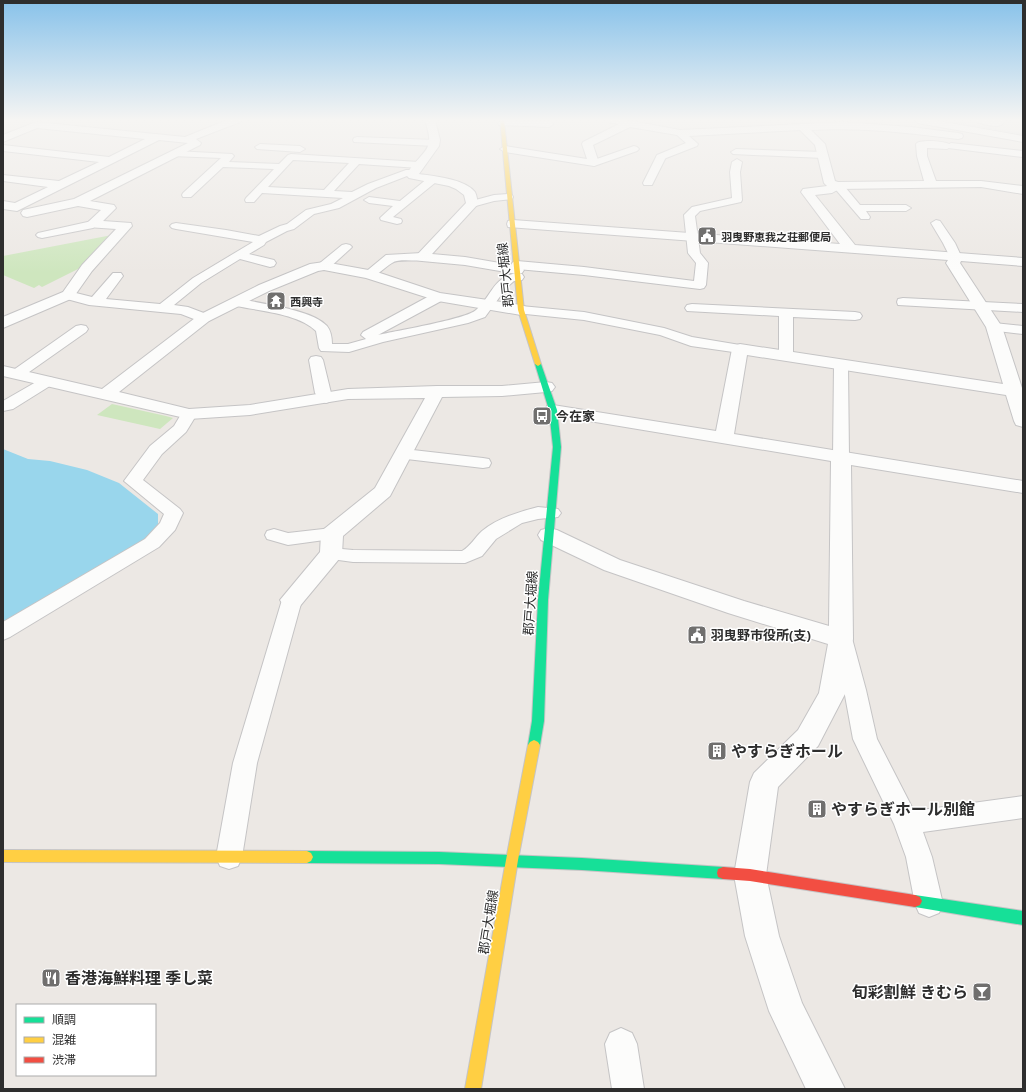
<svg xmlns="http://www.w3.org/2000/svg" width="1026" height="1092" font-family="'Open Sans','Noto Sans JP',sans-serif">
	<rect width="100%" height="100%" fill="#ece8e4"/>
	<!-- green -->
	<path fill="#cee6be" d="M112 235 82 267 42 287 39 285 34 288 3 275V256Z
		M112 404 166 416 173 418 160 429 97 415Z"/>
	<!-- water -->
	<path fill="#99d6ec" d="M3 449 28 459 50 461 87 470 119 483 158 514V525L144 541 3 622Z"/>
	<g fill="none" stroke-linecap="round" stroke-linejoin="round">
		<defs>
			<path id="lane" d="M502 120 549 121 553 124 549 127 499 125 498 123Z
				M914 120H933L1023 136V142L918 123Z
				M357 137 435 140 439 143 435 146 354 142 353 140 354 138Z
				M951 143 1023 151V157L948 148 946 146Z
				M260 144 300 146 305 149 300 152 257 149 255 147Z
				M634 146 637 147 639 149 637 151 597 165 594 166 589 163 591 161Z
				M736 149 823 152 828 155 823 158 733 154 731 152Z
				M175 151 232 154 234 156 229 162 279 164 288 155 291 154 419 162 424 165 419 168 359 164 334 191 352 192 368 184 406 170H413L418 173 416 175 407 176 376 188 339 208 314 214 294 229 287 231 266 242 264 245 249 254 274 260 276 263 274 266 270 267 240 259 201 283 174 305 188 307 209 315 211 318 209 321H199L181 314 89 305 63 298 62 295 63 292 68 291 92 297 113 273H121L123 276 106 299 160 304 193 278 253 242 176 229 172 228 170 226 172 224 176 223 226 230 259 236 280 226 287 224 306 210 331 204 343 198 262 193 254 202H246L245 200 246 198 274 169 223 167 191 197H183L182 195 183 193 221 158 172 156 170 154 172 152ZM293 160 349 163 324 190 268 187Z
				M661 154 666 157 652 185H644L643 183 656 157Z
				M737 159 742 162 740 172 742 200 741 202 700 211 695 216 700 253 708 263 706 285 704 288 700 289 584 275 517 269 513 268 511 265 513 262 517 261 584 267 694 281 696 263 688 253 684 215 692 207 732 198 730 172 732 162Z
				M432 177 437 180 436 182 393 217 401 219 402 221 401 223 397 224 381 220 380 218 393 206 369 203 364 200 369 197 400 201 428 178Z
				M836 183 845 187 860 205H906L911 208 906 211H866L870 217 869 219H861L837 191 831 186Z
				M508 194 512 195 513 197 512 199 494 201 472 207 467 204 468 202 494 195Z
				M936 220 940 221 955 243 962 258 960 261H952L943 243 931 223Z
				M92 221 98 224 93 228 42 238 38 237 36 235 38 233Z
				M346 244 350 245 352 247 350 249 328 269H320L318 266 320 263 342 245Z
				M422 253 426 254 428 257 426 260C417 262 399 258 392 263 383 268 376 279 365 277L363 274 386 255Z
				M518 273 522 274 524 277 522 280 514 281 507 287 485 317 468 323 383 342 349 352 321 351 319 348 316 331C298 313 257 311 232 305L231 302 232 299 237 298C260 304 312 309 327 326 331 331 332 338 332 344H348L366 339 361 335 363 332 433 294H443L444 297 443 300 378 335C395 331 467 319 476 310 493 295 492 277 518 273Z
				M903 298 1023 304V312L898 305 897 302 898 299Z
				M692 304 855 312 860 313 862 316 860 319 855 320 793 317V356L791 359 786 360 781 359 779 356V316L687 311 685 308 687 305Z
				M521 306 584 312 664 328 692 337 740 345 745 346 747 349 745 352 740 353 691 346 660 335 584 320 516 313 514 310 516 307Z
				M994 323 1023 326V334L989 330 987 327 989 324Z
				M81 325 86 326 88 329 86 332 22 377 17 378 12 377 10 374 12 371 76 326Z
				M316 356 321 357 323 360 331 393 334 398 331 401 326 403 321 401 315 393 309 360 311 357Z
				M841 361 846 362 848 365 849 457 847 461 841 462 835 461 833 457 834 365 836 362Z
				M48 377 53 378 55 381 53 384 13 409 3 411V401L43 378Z
				M189 409 195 411 197 414 186 432 162 454 143 480 180 509 183 513 175 530 159 547 10 637 3 640V622L145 539 160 523 164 514 124 481 150 446 174 426 183 411Z
				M404 449 483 458 489 459 491 463 489 467 483 468 398 458 396 454 398 450Z
				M538 507 558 509 561 513 558 517 538 519 522 523 496 539 482 556 465 563 353 562 324 558 321 554 324 550 331 548 353 550 462 551C471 546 475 537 482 531 498 518 519 512 538 507Z
				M332 528 339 530 341 534 339 538 288 545 267 539 265 535 267 531 274 529 288 533Z
				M292 593 299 595 302 600 257 763 242 857 238 866 229 869 220 866 216 857 233 763 282 600 285 595Z
				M842 634 850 636 853 642 866 690 877 739 914 811 1023 796V818L923 832 932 857 943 904 939 913 929 917 919 913 915 904 906 857 894 824 853 739 844 690 831 642 834 636Z
				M621 1028 632 1033 637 1044 644 1089H612L605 1044 610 1033Z"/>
			<path id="street" d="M227 120H242L240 122 196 139 201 143 200 145 90 201 114 205 116 208 103 221 131 223 132 226 92 271 73 298 3 328V317L63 292 82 265 116 229 87 227 86 224 101 210 78 206 27 217 23 216 21 213 23 210 74 199 188 143 159 140 17 211 3 209V201L15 203 48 187 3 181V175L59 181 99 162 3 151V145L109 157 145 139 37 128 3 142V135L36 122 185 137Z
				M425 120H435L440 140 439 146 419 174C434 176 465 179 475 192 477 196 477 200 478 204L432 254 465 257 517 266 522 267 524 270 522 273 517 274 465 265 422 261 417 260 415 257 466 203 464 195 456 189 449 186 409 178 407 176C410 163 428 154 429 142 430 135 427 127 425 120Z
				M606 120H627L680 130 843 122 911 127 958 133 962 134 963 136 962 138 958 139C909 133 861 127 811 130L825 144 835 181 838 182 924 181 917 156 916 144C920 139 948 141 952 146L947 149 927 148V156L936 181H981L1023 186V194L981 187 839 189 832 193 815 195 855 245 1023 258V266L961 261 960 263 1002 327 1023 391V427L1016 425 1014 421 1006 395 747 355 734 434 1023 481V493L851 465 853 639 845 694 818 746 778 787 766 875 779 936 802 1003 845 1089H806L769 1011 745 936 734 875 750 782 754 773 798 730 819 693 828 644 728 613 604 570 541 540 538 535 541 530 549 528 557 530 620 560 744 601 829 626 831 461 553 415 547 414 544 410 547 406 553 405 716 431 732 349 734 346 740 344 1003 384 986 327 946 263 948 260 508 227 507 224 508 221 513 220 840 244 801 192 803 189 827 186 824 183 815 145 800 130 689 136 698 144 697 146 661 160 656 157 657 155 686 143 677 135 630 127 593 145 599 163 594 166 505 152 500 149 505 146 587 159 582 144 583 142 619 124 608 122Z
				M973 120H1006C1005 121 1003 124 1001 125 997 128 976 123 973 120Z
				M324 262 374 271 440 293 521 305 526 307 529 310 526 313 521 315 438 301 366 278 324 270 318 271 269 291 209 321 119 392 189 409 250 405 348 389 437 386H502L546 382 552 383 555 387 552 391 546 392 502 396 442 397 390 496 343 536 342 554 339 559 300 606 292 608 284 606 280 600 320 552 321 534 324 529 375 488 425 398 348 399 250 415 189 419 3 376V366L102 389 199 315 259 285 310 264Z"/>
			<path id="fast" d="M538 362 541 364 557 410 561 447 548 600 544 721 540 745 538 748 534 750 530 748 528 745 532 721 538 600 553 447 549 410 535 364Z
				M307 851 439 852 582 858 723 867 728 869 729 873 728 877 723 879 582 870 439 864 307 863 303 861 301 857 303 853Z
				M915 895 1023 911V925L915 907 910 905 908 901 910 897Z"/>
			<path id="slow" d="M500 120H504L524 310 541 364 538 366 535 364 518 310Z
				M534 740 538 742 540 745 518 860 481 1089H465L506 860 528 745 530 742Z
				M3 850 307 851 311 853 313 857 311 861 307 863 3 862Z"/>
			<path id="jam" d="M723 867 750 869 915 895 920 897 922 901 920 905 915 907 750 881 723 879 718 877 717 873 718 869Z"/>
		</defs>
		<!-- lane casing -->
		<use href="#lane" stroke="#c5c4c5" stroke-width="2"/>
		<!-- street casing -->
		<use href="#street" stroke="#c5c4c5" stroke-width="2"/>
		<!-- fast casing -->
		<use href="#fast" stroke="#c5c4c5" stroke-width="2"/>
		<!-- slow casing -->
		<use href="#slow" stroke="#c5c4c5" stroke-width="2"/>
		<!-- jam casing -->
		<use href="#jam" stroke="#c5c4c5" stroke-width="2"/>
		<!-- lane -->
		<use href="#lane" fill="#fcfcfb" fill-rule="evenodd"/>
		<!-- street -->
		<use href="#street" fill="#fcfcfb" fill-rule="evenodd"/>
		<!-- fast -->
		<use href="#fast" fill="#16e098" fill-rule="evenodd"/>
		<!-- slow -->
		<use href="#slow" fill="#ffcf43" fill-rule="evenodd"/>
		<!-- jam -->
		<use href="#jam" fill="#f24e42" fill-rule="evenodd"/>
		<!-- rail -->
		<path stroke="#dfdfe1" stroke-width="1.5" d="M941 120 1023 134"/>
	</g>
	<!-- sky -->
	<linearGradient id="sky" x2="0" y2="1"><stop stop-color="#88c2ea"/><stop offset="0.44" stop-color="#f6f5f3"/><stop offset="1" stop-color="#f6f5f3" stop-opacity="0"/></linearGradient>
	<rect width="1026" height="273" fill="url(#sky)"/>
	<!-- icons -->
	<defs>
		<symbol id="civic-square" viewBox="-11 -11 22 22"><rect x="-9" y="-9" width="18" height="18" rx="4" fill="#706f6e" stroke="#fff"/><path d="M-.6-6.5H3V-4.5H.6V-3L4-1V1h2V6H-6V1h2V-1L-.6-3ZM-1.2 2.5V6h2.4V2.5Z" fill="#fff"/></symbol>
		<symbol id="temple-square" viewBox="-11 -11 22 22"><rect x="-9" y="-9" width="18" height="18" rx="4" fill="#706f6e" stroke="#fff"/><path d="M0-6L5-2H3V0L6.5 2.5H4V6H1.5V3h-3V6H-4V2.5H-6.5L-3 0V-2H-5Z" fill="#fff"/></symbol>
		<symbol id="bus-square" viewBox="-11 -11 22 22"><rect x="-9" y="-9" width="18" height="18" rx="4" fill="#706f6e" stroke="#fff"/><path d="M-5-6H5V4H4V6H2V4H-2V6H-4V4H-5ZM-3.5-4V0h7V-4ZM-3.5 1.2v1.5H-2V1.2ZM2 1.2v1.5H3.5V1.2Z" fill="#fff"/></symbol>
		<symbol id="building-square" viewBox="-11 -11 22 22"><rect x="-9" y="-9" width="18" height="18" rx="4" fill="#706f6e" stroke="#fff"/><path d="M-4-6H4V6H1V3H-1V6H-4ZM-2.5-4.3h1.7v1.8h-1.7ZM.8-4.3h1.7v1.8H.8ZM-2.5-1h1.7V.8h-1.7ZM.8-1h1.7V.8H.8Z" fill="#fff"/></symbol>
		<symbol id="restaurant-square" viewBox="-11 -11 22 22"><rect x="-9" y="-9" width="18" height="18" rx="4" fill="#706f6e" stroke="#fff"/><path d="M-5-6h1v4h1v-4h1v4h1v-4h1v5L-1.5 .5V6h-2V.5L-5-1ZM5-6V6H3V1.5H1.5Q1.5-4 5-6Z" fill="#fff"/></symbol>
		<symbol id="bar-square" viewBox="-11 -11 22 22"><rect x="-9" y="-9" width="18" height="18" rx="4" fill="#706f6e" stroke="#fff"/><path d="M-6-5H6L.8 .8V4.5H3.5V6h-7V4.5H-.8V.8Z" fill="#fff"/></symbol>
	</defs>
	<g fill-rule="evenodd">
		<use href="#civic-square" x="696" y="225" width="22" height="22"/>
		<use href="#temple-square" x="265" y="290" width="22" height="22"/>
		<use href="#bus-square" x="531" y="405" width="22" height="22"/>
		<use href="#civic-square" x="686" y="624" width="22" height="22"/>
		<use href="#building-square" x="706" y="740" width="22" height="22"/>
		<use href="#building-square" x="806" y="798" width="22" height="22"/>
		<use href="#restaurant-square" x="40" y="967" width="22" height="22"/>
		<use href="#bar-square" x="971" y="981" width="22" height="22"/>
	</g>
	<g text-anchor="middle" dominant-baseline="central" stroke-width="3" stroke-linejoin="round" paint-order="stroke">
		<!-- far-poi labels -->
		<g font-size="11" font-weight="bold" fill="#2e2e2e" stroke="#fff" text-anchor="start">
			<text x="721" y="236">羽曳野恵我之荘郵便局</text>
			<text x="290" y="301">西興寺</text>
		</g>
		<!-- street labels -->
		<g font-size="13" fill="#2e2e2e" stroke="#fff">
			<text transform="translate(505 275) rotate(-96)">郡戸大堀線</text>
			<text transform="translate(530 603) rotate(-86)">郡戸大堀線</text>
			<text transform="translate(488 922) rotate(-81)">郡戸大堀線</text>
		</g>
		<!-- poi labels -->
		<g font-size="13" font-weight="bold" fill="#2e2e2e" stroke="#fff" text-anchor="start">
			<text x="556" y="416">今在家</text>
			<text x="711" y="635">羽曳野市役所(支)</text>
		</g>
		<!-- near-poi labels -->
		<g font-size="16" font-weight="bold" fill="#2e2e2e" stroke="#fff" text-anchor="start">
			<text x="731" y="751">やすらぎホール</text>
			<text x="831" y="809">やすらぎホール別館</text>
			<text x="65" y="978">香港海鮮料理 季し菜</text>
			<text x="968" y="992" text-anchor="end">旬彩割鮮 きむら</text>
		</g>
	</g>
	<!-- border -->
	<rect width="1026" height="1092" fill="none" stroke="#2e2e2e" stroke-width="8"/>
	<!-- legend -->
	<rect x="16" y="1004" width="140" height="72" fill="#ffffff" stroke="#ababab"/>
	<rect x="24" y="1017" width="20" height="6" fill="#16e098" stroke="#ababab"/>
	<text x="52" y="1024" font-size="12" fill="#2e2e2e">順調</text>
	<rect x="24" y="1037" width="20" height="6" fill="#ffcf43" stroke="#ababab"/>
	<text x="52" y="1044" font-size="12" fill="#2e2e2e">混雑</text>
	<rect x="24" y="1057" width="20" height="6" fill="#f24e42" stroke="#ababab"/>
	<text x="52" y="1064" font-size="12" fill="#2e2e2e">渋滞</text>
</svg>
